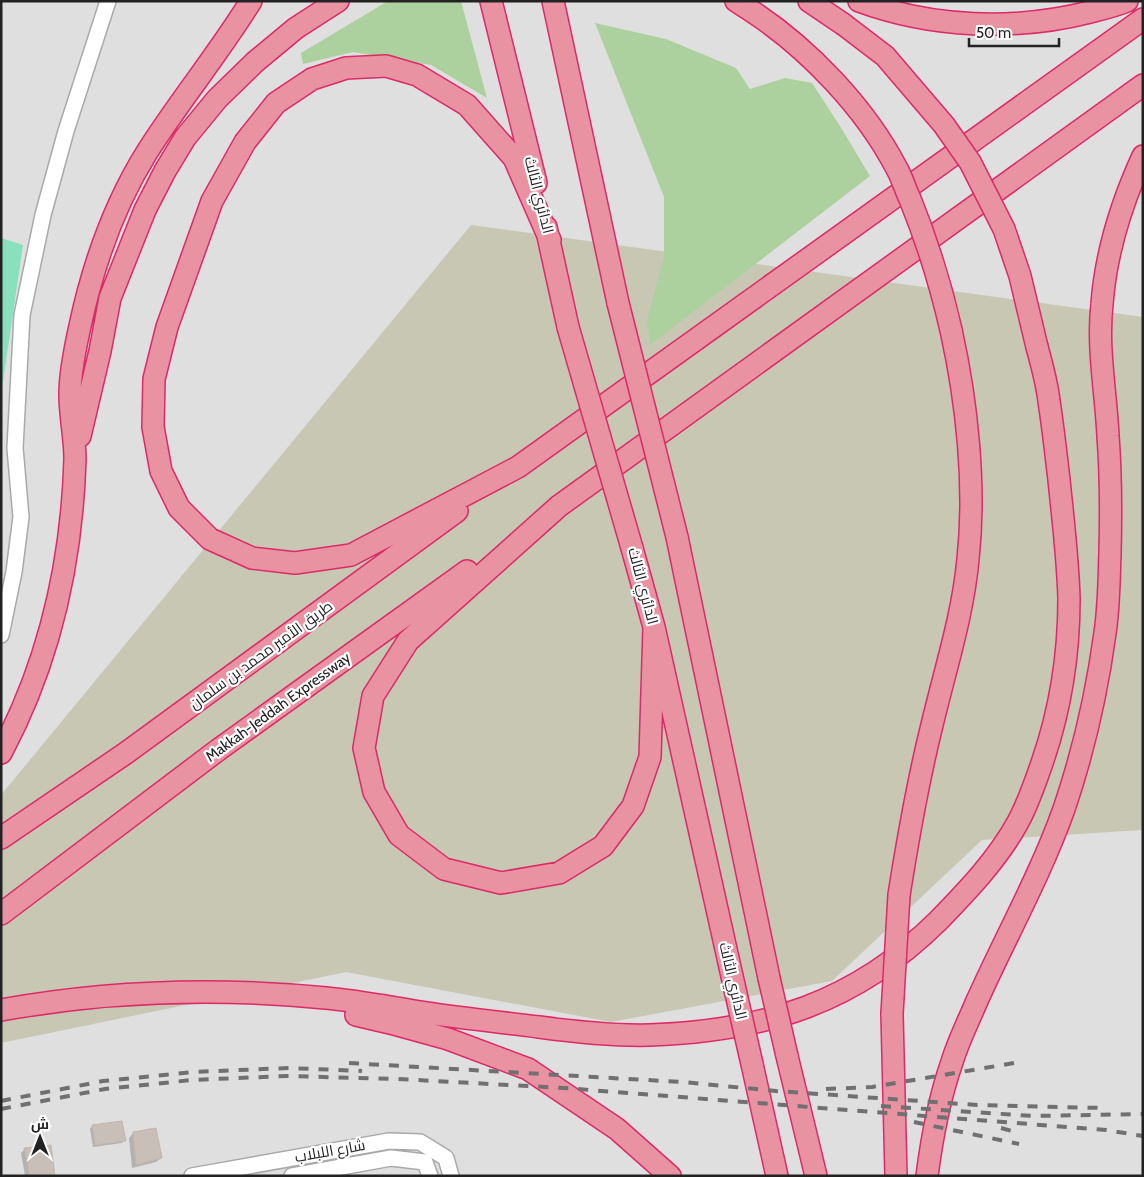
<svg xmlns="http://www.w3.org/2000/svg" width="1144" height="1177" font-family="Cabin,Cairo,sans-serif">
	<rect width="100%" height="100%" fill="#f2efe9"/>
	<!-- residential -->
	<path fill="#e0dfdf" d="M1 1H1143V1176H1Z"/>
	<!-- construction -->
	<path fill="#c7c7b4" d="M471 225 1143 317V830L982 840 832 981 611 1022 346 972 1 1043V795Z"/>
	<!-- forest -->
	<path fill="#add19e" d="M388 1H461L487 98 431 65 353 52 303 64 301 53Z
		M595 23 666 39 736 68 750 89 785 78 812 83 840 126 870 176 650 345 647 320 664 257V197Z"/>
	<!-- pitch -->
	<path fill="#88e0be" d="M1 238 23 245 1 395Z"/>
	<!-- shadow -->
	<path fill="#0003" d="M92 1126 124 1141 122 1143 93 1147 90 1129Z
		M133 1133 161 1158 156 1162 132 1168 129 1138Z
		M25 1149 52 1176H25L21 1153Z"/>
	<!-- building -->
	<path fill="#c7bfb8" stroke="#c4b6ab" d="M122 1121 126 1141 95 1145 92 1125Z
		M156 1128 162 1158 136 1165 133 1132Z
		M51 1145 55 1176H30L24 1148Z"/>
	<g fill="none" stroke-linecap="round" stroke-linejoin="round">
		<defs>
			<path id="minor" d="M1 635 14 572 21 517 15 448 22 315 43 215 66 131 108 1
				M192 1176 389 1141 420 1142 446 1158 451 1176
				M292 1176 391 1158 425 1162 430 1176"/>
			<path id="highway" d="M491 1 536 183
				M553 1 618 303
				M736 1 753 12
				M809 1 843 24
				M859 1C932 28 1015 31 1090 12 1102 9 1115 6 1127 1
				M546 227 568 327
				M550 240 514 158 467 105 417 75 386 66 346 68 312 79 276 103 245 142 212 201 167 327 154 379 153 427 161 471 179 508 210 539 252 558 295 563 351 555 518 467 1143 19
				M80 436 100 351 110 298 145 210 165 171 185 138 217 99 255 62 296 28 338 1
				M677 537 769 978
				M632 548 654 627 734 985
				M654 627 650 757 633 806 603 846 559 873 501 883 444 869 399 835 374 792 364 748 373 696 408 641 559 506 1143 85
				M1 753C49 663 72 561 75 459 75 438 70 416 70 394 70 376 76 344 80 326 93 265 114 205 147 152 180 100 219 53 251 1
				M1 838 126 753 457 511
				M899 895C908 838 918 781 932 725 945 670 963 615 968 559 976 486 967 402 951 330
				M1 914 218 750 467 571
				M1 1010C111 990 215 987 326 998 358 1001 389 1007 421 1012 460 1018 499 1022 539 1027 576 1032 613 1036 650 1035 765 1031 855 1003 938 921 967 891 998 859 1018 822 1028 804 1035 783 1042 763 1060 711 1069 655 1069 599 1068 560 1063 519 1059 480 1056 454 1053 427 1049 401 1047 383 1042 365 1037 347
				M892 1014 896 1176
				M356 1015 390 1023 448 1039 528 1069 617 1129 670 1176
				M787 1056 816 1176
				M752 1064 777 1176
				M927 1176C932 1137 939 1099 952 1062 958 1042 968 1022 976 1003 1005 938 1040 876 1064 809 1083 753 1097 692 1105 633 1109 607 1109 580 1110 553 1111 514 1111 475 1108 436 1106 392 1097 348 1102 304 1106 251 1121 204 1143 156"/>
		</defs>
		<!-- minor casing -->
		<use href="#minor" stroke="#a9a9a9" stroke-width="18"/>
		<!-- highway casing -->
		<use href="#highway" stroke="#dc2a67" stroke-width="24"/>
		<!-- minor -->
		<use href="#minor" stroke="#fff" stroke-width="15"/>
		<!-- highway -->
		<use href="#highway" stroke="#e892a2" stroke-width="21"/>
		<!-- rail -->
		<path stroke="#707070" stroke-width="4" stroke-dasharray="10 10" stroke-linecap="butt" d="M349 1063 682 1082 776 1091 977 1105 1103 1108
			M826 1089 872 1087 1020 1062
			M1 1101 103 1081 193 1072 289 1068 362 1071
			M881 1106 1033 1116 1143 1114
			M1 1109 105 1089 192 1080 286 1076 398 1079 564 1088 1106 1130 1143 1136
			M914 1122 1019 1144
			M1001 1128 1019 1133"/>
		<defs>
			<path id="highway-bridge" d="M753 12C809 49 865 108 896 167 902 177 905 189 910 199 927 241 941 286 951 330
				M843 24 885 56 944 125 970 162 1004 229 1020 276 1037 347
				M618 303 677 537
				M568 327 632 548
				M769 978 787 1056
				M734 985 752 1064
				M892 1014 899 895"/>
		</defs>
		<!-- highway-bridge casing -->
		<use href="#highway-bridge" stroke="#dc2a67" stroke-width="24" stroke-linecap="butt"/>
		<!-- highway-bridge -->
		<use href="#highway-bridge" stroke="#e892a2" stroke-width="21"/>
	</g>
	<g text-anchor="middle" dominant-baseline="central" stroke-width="4.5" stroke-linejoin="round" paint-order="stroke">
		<!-- street labels -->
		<g font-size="15" fill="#222" stroke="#fff">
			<text transform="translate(539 195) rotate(76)">الدائري الثالث</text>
			<text transform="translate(643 586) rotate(75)">الدائري الثالث</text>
			<text transform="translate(261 655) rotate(-36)">طريق الأمير محمد بن سلمان</text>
			<text transform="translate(278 707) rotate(-36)">Makkah-Jeddah Expressway</text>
			<text transform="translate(733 981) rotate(77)">الدائري الثالث</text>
			<text transform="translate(330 1151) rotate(-10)">شارع اللبلاب</text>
		</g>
	</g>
	<!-- border -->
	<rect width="1144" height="1177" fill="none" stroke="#222222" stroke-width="5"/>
	<!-- north arrow -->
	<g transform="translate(40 1137)" stroke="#ffffff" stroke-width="4" paint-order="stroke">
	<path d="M0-4L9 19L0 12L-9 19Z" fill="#222222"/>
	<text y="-8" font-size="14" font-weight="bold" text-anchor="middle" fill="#222222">ش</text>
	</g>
	<!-- scale -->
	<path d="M969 38v8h90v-8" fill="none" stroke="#222222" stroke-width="2.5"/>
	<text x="976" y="38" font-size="15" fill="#222222" stroke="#ffffff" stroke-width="4" paint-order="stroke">50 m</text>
</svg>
